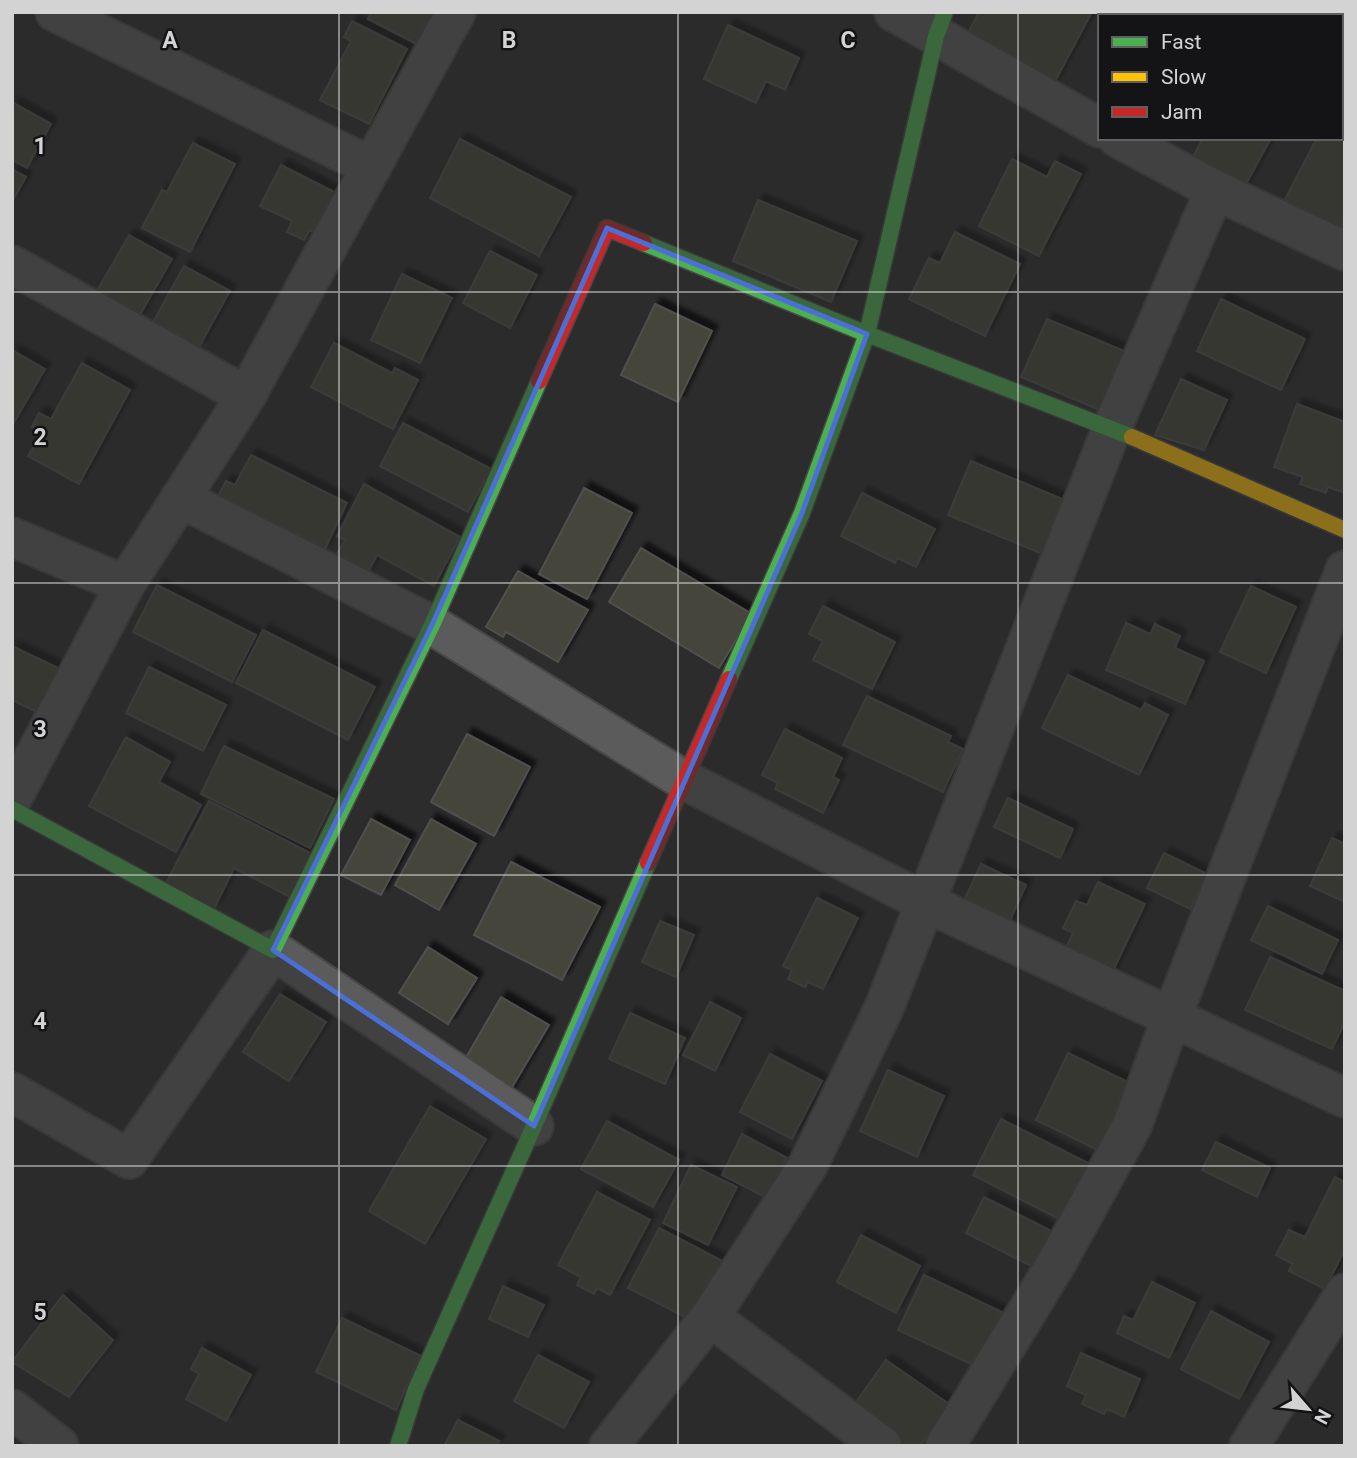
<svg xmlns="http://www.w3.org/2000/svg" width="1357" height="1458" font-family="Roboto,sans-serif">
	<defs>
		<filter id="shadow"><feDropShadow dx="6" dy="-6" stdDeviation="2" flood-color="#0009"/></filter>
	</defs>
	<rect width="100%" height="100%" fill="#2c2c2c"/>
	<!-- building -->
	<path fill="#44453b" stroke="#50504f" stroke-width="2" filter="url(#shadow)" d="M371 12H452L432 52 368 19Z
		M979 12H1092L1051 89 963 42Z
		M352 21 407 49 369 124 320 100 351 41 344 37Z
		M728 25 799 58 785 90 766 81 756 103 704 79Z
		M12 102 51 124 27 168 12 160Z
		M1341 127 1345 129V220L1336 238 1280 209 1317 138H1341Z
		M1203 138H1271L1243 190 1190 162Z
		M460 139 571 197 539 256 430 198Z
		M193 143 235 164 190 252 142 228 162 190 167 192Z
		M1012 159 1047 177 1055 161 1081 174 1039 256 979 226Z
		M281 165 338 194 318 234 310 230 304 240 287 232 292 221 260 206Z
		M12 169 26 177 12 202Z
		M758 200 857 241 831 302 733 261Z
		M955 232 1020 264 985 336 909 299 929 258 940 263Z
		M129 235 172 259 136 322 93 298Z
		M490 251 537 275 510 328 463 303Z
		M184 266 230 291 199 347 153 322Z
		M402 274 452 298 420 363 371 340Z
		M1221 299 1305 339 1281 390 1197 351Z
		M655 304 712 331 678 402 621 375Z
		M1047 319 1134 355 1109 414 1021 377Z
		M334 343 392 373 395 368 418 380 393 429 311 387Z
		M12 350 45 369 12 426Z
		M82 363 130 390 79 484 28 456 41 433 32 427 39 413 51 419Z
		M1181 379 1227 400 1204 450 1155 435Z
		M1297 404 1345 422V493L1328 487 1326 493 1300 484 1303 477 1274 467Z
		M403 423 491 469 468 512 380 466Z
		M251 455 347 503 324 551 217 498 226 481 235 485Z
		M971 461 1067 501 1045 555 948 515Z
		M364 484 460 537 434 586 377 555 367 574 335 557 345 540 337 536Z
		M584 488 632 513 587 599 539 574Z
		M862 493 935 529 916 567 898 558 895 563 841 536Z
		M641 548 752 614 719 668 609 602Z
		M518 571 588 610 558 662 506 632 503 637 486 627Z
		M157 585 256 635 232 682 133 632Z
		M1251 586 1296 607 1266 673 1220 652Z
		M823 606 895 642 872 689 813 660 823 641 809 634Z
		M1126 623 1150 634 1155 624 1180 636 1175 648 1204 661 1185 704 1106 670Z
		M263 630 375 687 348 740 236 683Z
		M12 646 62 670 41 714 12 700Z
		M149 667 226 705 203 751 126 713Z
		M1068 675 1141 710 1145 703 1168 715 1139 775 1042 728Z
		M867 696 951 736 948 742 963 749 943 792 843 745Z
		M785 729 842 758 833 777 839 780 823 813 775 789 778 783 762 775Z
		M467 734 530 767 494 836 431 802Z
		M126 737 170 762 159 782 201 805 176 852 89 806Z
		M224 746 334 799 310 848 201 794Z
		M1008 798 1073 829 1060 858 994 827Z
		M209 801 312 854 290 897 234 868 214 909 165 885Z
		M371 819 410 840 381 895 341 875Z
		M431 819 476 844 439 910 395 885Z
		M1332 838 1345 844V902L1310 886Z
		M1164 853 1207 874 1190 909 1147 888Z
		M511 862 600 907 562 980 474 935Z
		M981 864 1026 885 1008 925 962 905Z
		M1098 882 1145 904 1110 977 1063 955 1073 933 1063 928 1076 901 1087 905Z
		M817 898 858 918 823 989 808 982 805 987 788 979 792 970 783 966Z
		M1268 906 1338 940 1322 974 1251 940Z
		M660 921 694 935 676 977 642 962Z
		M428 947 477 978 448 1024 399 993Z
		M1270 957 1345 991V1022L1332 1049 1245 1010Z
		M280 994 326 1022 289 1081 243 1052Z
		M501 997 549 1025 504 1101 457 1073Z
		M710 1002 741 1018 715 1071 683 1055Z
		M630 1013 685 1038 665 1084 609 1059Z
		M1068 1053 1132 1084 1108 1155 1036 1120Z
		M770 1054 822 1081 792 1139 740 1112Z
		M888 1070 944 1096 917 1157 860 1131Z
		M430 1106 486 1139 425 1244 369 1211Z
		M1001 1119 1104 1171 1065 1222 973 1175Z
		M607 1121 679 1160 653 1207 581 1169Z
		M742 1134 787 1158 767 1198 722 1175Z
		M1216 1142 1270 1168 1257 1197 1202 1170Z
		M691 1165 737 1187 708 1245 663 1223Z
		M1335 1177 1345 1182V1249L1325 1289 1289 1271 1292 1264 1276 1255 1289 1230 1305 1237Z
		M597 1192 650 1220 610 1295 597 1288 594 1294 577 1285 581 1277 558 1265Z
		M984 1197 1065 1238 1047 1274 966 1233Z
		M659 1228 726 1263 695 1322 628 1288Z
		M861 1235 920 1266 896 1313 837 1282Z
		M924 1275 1012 1317 986 1371 898 1330Z
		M1152 1282 1195 1303 1169 1358 1117 1333 1124 1316 1133 1320Z
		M503 1286 544 1305 528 1337 489 1319Z
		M63 1295 113 1340 69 1397 12 1362Z
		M1211 1311 1269 1342 1239 1399 1181 1369Z
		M342 1318 421 1356 396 1410 316 1372Z
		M202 1348 251 1375 226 1421 186 1399 199 1374 191 1369Z
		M1081 1353 1140 1379 1124 1417 1107 1409 1104 1414 1082 1404 1086 1395 1067 1386Z
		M538 1355 589 1382 564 1428 514 1401Z
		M886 1360 949 1404 920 1446H897L849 1412Z
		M458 1420 499 1441 497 1446H444Z"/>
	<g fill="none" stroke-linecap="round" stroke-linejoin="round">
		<defs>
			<path id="street" d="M55 12 372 167
				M894 12 1100 128
				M1217 16 1218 12
				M1118 138 1215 190 1345 251
				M12 265 246 396
				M180 498 432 625 684 780 927 903 1345 1098
				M12 537 125 585
				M12 799 125 585 246 396 456 12
				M12 1092 129 1159 273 950 534 1126
				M710 1317 882 1446
				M12 1409 59 1446
				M609 1446 710 1317 808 1165 884 1008 1112 428 1215 190
				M945 1446 1056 1264 1132 1126 1171 1019 1345 570
				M1249 1446 1345 1293"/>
			<path id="fast" d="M644 243 867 334 1132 437
				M729 679 802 513 867 334 936 36 945 12
				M12 809 273 950 432 625 539 381
				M398 1446 416 1389 534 1126 648 863"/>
			<path id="slow" d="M1132 437 1345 530"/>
			<path id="jam" d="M539 381 607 228 644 243
				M648 863 729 679"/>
		</defs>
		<!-- street casing -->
		<use href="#street" stroke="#474747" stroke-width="42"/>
		<!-- fast casing -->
		<use href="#fast" stroke="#474747" stroke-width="19"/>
		<!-- slow casing -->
		<use href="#slow" stroke="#474747" stroke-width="19"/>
		<!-- jam casing -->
		<use href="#jam" stroke="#474747" stroke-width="19"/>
		<!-- street -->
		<use href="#street" stroke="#5b5b5b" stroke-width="38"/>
		<!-- fast -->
		<use href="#fast" stroke="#4caf50" stroke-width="16"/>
		<!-- slow -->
		<use href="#slow" stroke="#ffc107" stroke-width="16"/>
		<!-- jam -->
		<use href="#jam" stroke="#c62828" stroke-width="16"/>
	</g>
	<!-- marked area -->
	<path d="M0 0H1357V1458H0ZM607 228 867 334 802 513 534 1126 273 950 432 625Z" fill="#2c2c2c" fill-opacity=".55" fill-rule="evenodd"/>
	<path fill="none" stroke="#4b6fd7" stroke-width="5" stroke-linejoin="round" d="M607 228 867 334 802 513 534 1126 273 950 432 625Z"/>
	<!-- grid -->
	<path fill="none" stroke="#d4d3d4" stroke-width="2" stroke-opacity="0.55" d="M339 12V1446M678 12V1446M1018 12V1446M12 292H1345M12 583H1345M12 875H1345M12 1166H1345"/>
	<g font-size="23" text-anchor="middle" font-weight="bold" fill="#d4d3d4" stroke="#141315" stroke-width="5" stroke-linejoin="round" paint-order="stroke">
		<text x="170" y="48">A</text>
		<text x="509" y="48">B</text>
		<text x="848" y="48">C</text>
		<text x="40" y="154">1</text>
		<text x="40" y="445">2</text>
		<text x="40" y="737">3</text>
		<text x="40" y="1029">4</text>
		<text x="40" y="1320">5</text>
	</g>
	<!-- border -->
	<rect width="1357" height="1458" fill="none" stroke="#d4d3d4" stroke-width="28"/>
	<!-- legend -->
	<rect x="1098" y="14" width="245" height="126" fill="#141315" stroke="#616061" stroke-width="2"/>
	<rect x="1112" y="37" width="35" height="10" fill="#4caf50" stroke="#616061" stroke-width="2"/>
	<text x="1161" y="49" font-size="21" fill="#d4d3d4">Fast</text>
	<rect x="1112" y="72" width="35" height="10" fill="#ffc107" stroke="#616061" stroke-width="2"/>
	<text x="1161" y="84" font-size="21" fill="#d4d3d4">Slow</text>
	<rect x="1112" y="107" width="35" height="10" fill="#c62828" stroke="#616061" stroke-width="2"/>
	<text x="1161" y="119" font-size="21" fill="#d4d3d4">Jam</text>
	<!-- north arrow -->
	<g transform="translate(1308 1409) rotate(118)" stroke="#141315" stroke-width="5" paint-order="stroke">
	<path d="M0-5L12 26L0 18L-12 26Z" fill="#d4d3d4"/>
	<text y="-10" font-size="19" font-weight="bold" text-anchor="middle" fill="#d4d3d4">N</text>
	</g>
</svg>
